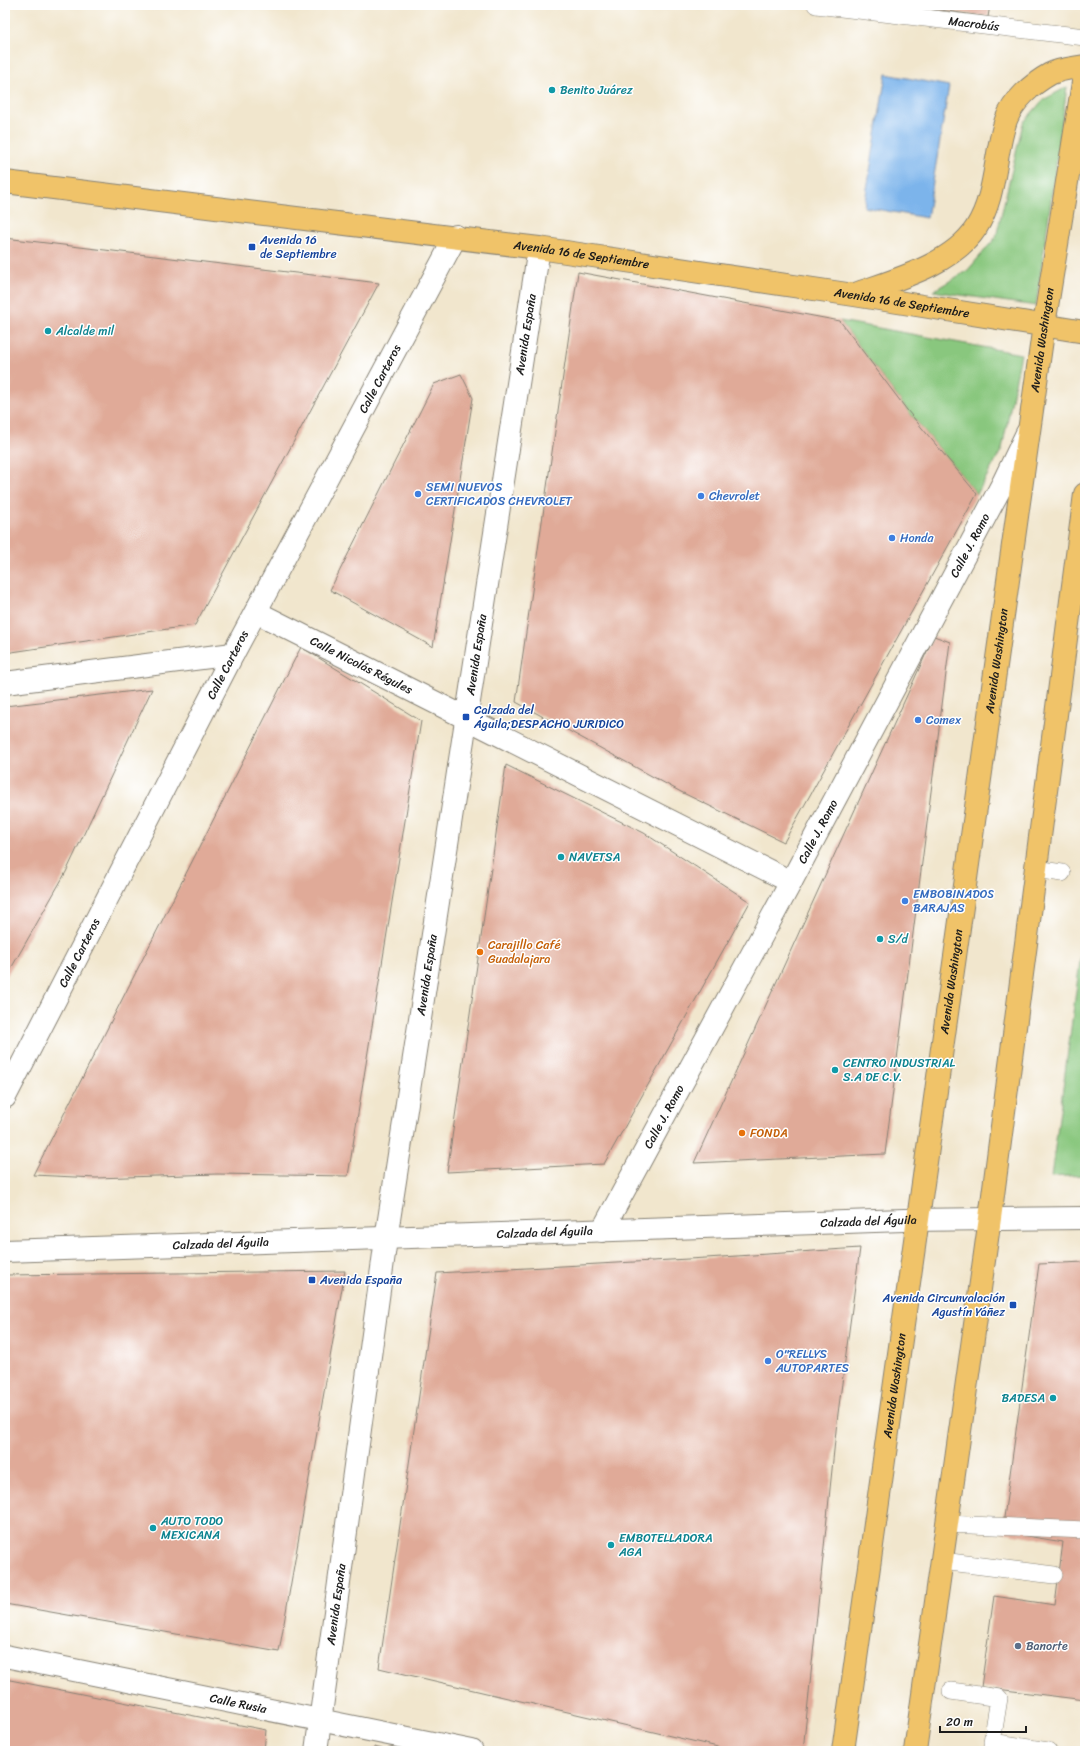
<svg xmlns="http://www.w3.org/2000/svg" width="1090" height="1756" font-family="Sriracha,sans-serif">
	<rect width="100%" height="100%" fill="#fff"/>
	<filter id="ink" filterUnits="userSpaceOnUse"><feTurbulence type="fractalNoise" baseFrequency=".025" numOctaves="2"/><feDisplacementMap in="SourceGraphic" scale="8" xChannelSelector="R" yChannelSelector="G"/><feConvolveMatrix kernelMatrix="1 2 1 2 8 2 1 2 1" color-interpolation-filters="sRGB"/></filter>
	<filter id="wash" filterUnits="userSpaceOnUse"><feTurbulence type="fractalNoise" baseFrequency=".012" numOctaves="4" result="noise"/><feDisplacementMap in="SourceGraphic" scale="16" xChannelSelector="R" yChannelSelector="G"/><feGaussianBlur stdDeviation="0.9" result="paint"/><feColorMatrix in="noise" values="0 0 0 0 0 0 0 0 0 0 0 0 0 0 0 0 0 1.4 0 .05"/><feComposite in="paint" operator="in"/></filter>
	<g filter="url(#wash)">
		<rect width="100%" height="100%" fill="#f1e6cd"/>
		<!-- green -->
		<path fill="#89c77e" stroke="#52724d" d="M1067 87 1036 306 933 291 968 270 996 237 1023 123 1043 100Z
			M840 321 1021 354 1002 449 977 494 907 410Z
			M1085 924V1175L1051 1177Z"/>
		<!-- water -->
		<path fill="#7bb4eb" stroke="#4c6884" d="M886 74 949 86 927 218 864 207Z"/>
		<g id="blocks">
			<!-- building -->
			<path fill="#e0aa98" d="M907 5H990L988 17Z
				M5 238 379 283 195 625 5 653Z
				M578 272 840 321 907 410 977 494 784 842 681 792 516 702Z
				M461 374 473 398 433 647 330 590 434 384Z
				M934 636 950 642 885 1154 694 1163Z
				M301 647 421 721 348 1176 217 1174 96 1178 33 1175Z
				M152 689 66 872 5 979V706Z
				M506 765 644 833 750 902 604 1164 447 1172Z
				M860 1248 837 1421 803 1751H735L379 1668 437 1273 706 1258Z
				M1085 1262V1700L981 1687 994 1596 1055 1605 1063 1542 1002 1532 1039 1264Z
				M345 1271 279 1652 5 1604V1275Z
				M5 1679 266 1730 264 1751H5Z
				M374 1747 387 1750V1751H374Z"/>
		</g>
	</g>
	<g filter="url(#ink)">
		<use href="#blocks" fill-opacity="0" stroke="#868174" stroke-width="1"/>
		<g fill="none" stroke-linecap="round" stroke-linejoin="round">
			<defs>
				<g id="service">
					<path id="s1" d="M816 5 1085 37"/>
					<path d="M1036 869 1062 873"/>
					<path d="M947 1524 1085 1530"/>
					<path d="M942 1561 1054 1575"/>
					<path d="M951 1691 999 1698 992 1742 1048 1751"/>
				</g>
				<g id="minor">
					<path id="s2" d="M256 612 791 882"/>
					<path d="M5 683 233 654"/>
					<path id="s3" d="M5 1097 233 654 456 236"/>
					<path id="s4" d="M602 1231 791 882 1003 483 1027 433"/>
					<path id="s5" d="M5 1251 904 1220 1085 1218"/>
					<path id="s6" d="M5 1656 472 1751"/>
					<path id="s7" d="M316 1751 386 1239 539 248"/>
				</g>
				<g id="primary">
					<path id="s8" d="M5 182 539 248 854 295 1085 332"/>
					<path d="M855 294C894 280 952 265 976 228 997 195 994 154 1006 120 1013 101 1032 84 1050 74 1059 69 1074 68 1085 66"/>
					<path id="s9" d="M843 1751 1044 325 1085 70"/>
					<path d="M915 1751 990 1218 1085 494"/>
				</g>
			</defs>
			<!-- service casing -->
			<use href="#service" stroke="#868174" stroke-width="18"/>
			<!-- minor casing -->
			<use href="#minor" stroke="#868174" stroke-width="24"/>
			<!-- primary casing -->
			<use href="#primary" stroke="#868174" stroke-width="24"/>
			<!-- service -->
			<use href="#service" stroke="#fff" stroke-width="17"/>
			<!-- minor -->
			<use href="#minor" stroke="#fff" stroke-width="22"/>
			<!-- primary -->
			<use href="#primary" stroke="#f0c369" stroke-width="22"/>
		</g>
	</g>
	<!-- markers -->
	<g fill="#0f9aa8" stroke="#fff" stroke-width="1.5">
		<circle cx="552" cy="90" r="4"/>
		<circle cx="48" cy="331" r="4"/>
		<circle cx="561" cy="857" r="4"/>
		<circle cx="880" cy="939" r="4"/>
		<circle cx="835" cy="1070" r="4"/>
		<circle cx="1053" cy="1398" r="4"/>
		<circle cx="153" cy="1528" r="4"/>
		<circle cx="611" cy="1545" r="4"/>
	</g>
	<g fill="#1a4fb4" stroke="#fff" stroke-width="1.5">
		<rect x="248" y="243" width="8" height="8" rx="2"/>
		<rect x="462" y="713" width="8" height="8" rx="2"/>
		<rect x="308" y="1276" width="8" height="8" rx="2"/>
		<rect x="1009" y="1301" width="8" height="8" rx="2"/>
	</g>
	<g fill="#3f7fe0" stroke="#fff" stroke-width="1.5">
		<circle cx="418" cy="494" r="4"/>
		<circle cx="701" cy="496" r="4"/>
		<circle cx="892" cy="538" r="4"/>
		<circle cx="918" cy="720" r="4"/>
		<circle cx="905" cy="901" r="4"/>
		<circle cx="768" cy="1361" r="4"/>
	</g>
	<g fill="#e8710a" stroke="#fff" stroke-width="1.5">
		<circle cx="480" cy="952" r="4"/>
		<circle cx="742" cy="1133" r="4"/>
	</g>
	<circle fill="#5c6f8a" stroke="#fff" stroke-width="1.5" cx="1018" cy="1646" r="4"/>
	<g text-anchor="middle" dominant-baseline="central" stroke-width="3" stroke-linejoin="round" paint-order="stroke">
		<!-- street labels -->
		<g font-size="12" fill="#1c1c1c" stroke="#fff">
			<text stroke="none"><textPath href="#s1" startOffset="159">Macrobús</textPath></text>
			<text stroke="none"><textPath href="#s8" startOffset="581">Avenida 16 de Septiembre</textPath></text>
			<text stroke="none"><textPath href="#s8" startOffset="905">Avenida 16 de Septiembre</textPath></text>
			<text stroke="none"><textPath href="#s7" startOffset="1432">Avenida España</textPath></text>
			<text stroke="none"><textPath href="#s9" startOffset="1425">Avenida Washington</textPath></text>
			<text stroke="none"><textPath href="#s3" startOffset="810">Calle Carteros</textPath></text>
			<text stroke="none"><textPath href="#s4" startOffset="778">Calle J. Romo</textPath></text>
			<text stroke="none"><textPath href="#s7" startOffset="1108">Avenida España</textPath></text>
			<text stroke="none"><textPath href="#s9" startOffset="1101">Avenida Washington</textPath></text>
			<text stroke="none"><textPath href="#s3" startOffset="486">Calle Carteros</textPath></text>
			<text stroke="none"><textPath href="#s2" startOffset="118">Calle Nicolás Régules</textPath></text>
			<text stroke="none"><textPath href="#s4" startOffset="454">Calle J. Romo</textPath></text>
			<text stroke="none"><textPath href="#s3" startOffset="162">Calle Carteros</textPath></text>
			<text stroke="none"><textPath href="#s7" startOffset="784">Avenida España</textPath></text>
			<text stroke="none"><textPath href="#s9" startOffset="777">Avenida Washington</textPath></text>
			<text stroke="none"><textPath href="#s4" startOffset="130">Calle J. Romo</textPath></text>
			<text stroke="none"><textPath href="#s5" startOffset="864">Calzada del Águila</textPath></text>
			<text stroke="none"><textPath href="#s5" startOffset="540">Calzada del Águila</textPath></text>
			<text stroke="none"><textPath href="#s5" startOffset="216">Calzada del Águila</textPath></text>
			<text stroke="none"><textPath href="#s9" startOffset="369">Avenida Washington</textPath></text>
			<text stroke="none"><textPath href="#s7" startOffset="148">Avenida España</textPath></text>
			<text stroke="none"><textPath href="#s6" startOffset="238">Calle Rusia</textPath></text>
		</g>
		<!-- culture labels -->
		<g font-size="12" fill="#0d838f" stroke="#fff" text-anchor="start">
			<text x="560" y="90">Benito Juárez</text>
			<text x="56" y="331">Alcalde mil</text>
			<text x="569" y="857">NAVETSA</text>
			<text x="888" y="939">S/d</text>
			<text x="843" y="1063">CENTRO INDUSTRIAL<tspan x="843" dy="14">S.A DE C.V.</tspan></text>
			<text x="1045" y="1398" text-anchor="end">BADESA</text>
			<text x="161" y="1521">AUTO TODO<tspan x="161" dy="14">MEXICANA</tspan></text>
			<text x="619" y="1538">EMBOTELLADORA<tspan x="619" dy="14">AGA</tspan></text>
		</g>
		<!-- transit labels -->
		<g font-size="12" fill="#164399" stroke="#fff" text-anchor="start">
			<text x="260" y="240">Avenida 16<tspan x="260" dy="14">de Septiembre</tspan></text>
			<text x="474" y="710">Calzada del<tspan x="474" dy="14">Águila;DESPACHO JURIDICO</tspan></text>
			<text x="320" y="1280">Avenida España</text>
			<text x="1005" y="1298" text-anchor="end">Avenida Circunvalación<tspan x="1005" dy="14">Agustín Yáñez</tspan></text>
		</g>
		<!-- shop labels -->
		<g font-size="12" fill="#366cbe" stroke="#fff" text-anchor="start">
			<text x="426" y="487">SEMI NUEVOS<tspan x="426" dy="14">CERTIFICADOS CHEVROLET</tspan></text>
			<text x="709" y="496">Chevrolet</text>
			<text x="900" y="538">Honda</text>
			<text x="926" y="720">Comex</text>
			<text x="913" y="894">EMBOBINADOS<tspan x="913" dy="14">BARAJAS</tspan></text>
			<text x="776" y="1354">O"RELLYS<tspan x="776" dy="14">AUTOPARTES</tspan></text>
		</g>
		<!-- food labels -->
		<g font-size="12" fill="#c56008" stroke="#fff" text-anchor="start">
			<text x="488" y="945">Carajillo Café<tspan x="488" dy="14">Guadalajara</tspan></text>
			<text x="750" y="1133">FONDA</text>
		</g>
		<!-- service labels -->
		<g font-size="12" fill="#4e5e75" stroke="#fff" text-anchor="start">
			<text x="1026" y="1646">Banorte</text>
		</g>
	</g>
	<!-- margin -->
	<rect width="1090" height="1756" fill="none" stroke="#fff" stroke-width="20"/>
	<!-- scale -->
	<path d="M940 1726v6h86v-6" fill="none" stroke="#1c1c1c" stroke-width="2"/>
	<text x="946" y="1726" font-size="12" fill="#1c1c1c" stroke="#ffffff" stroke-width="3" paint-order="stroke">20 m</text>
</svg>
